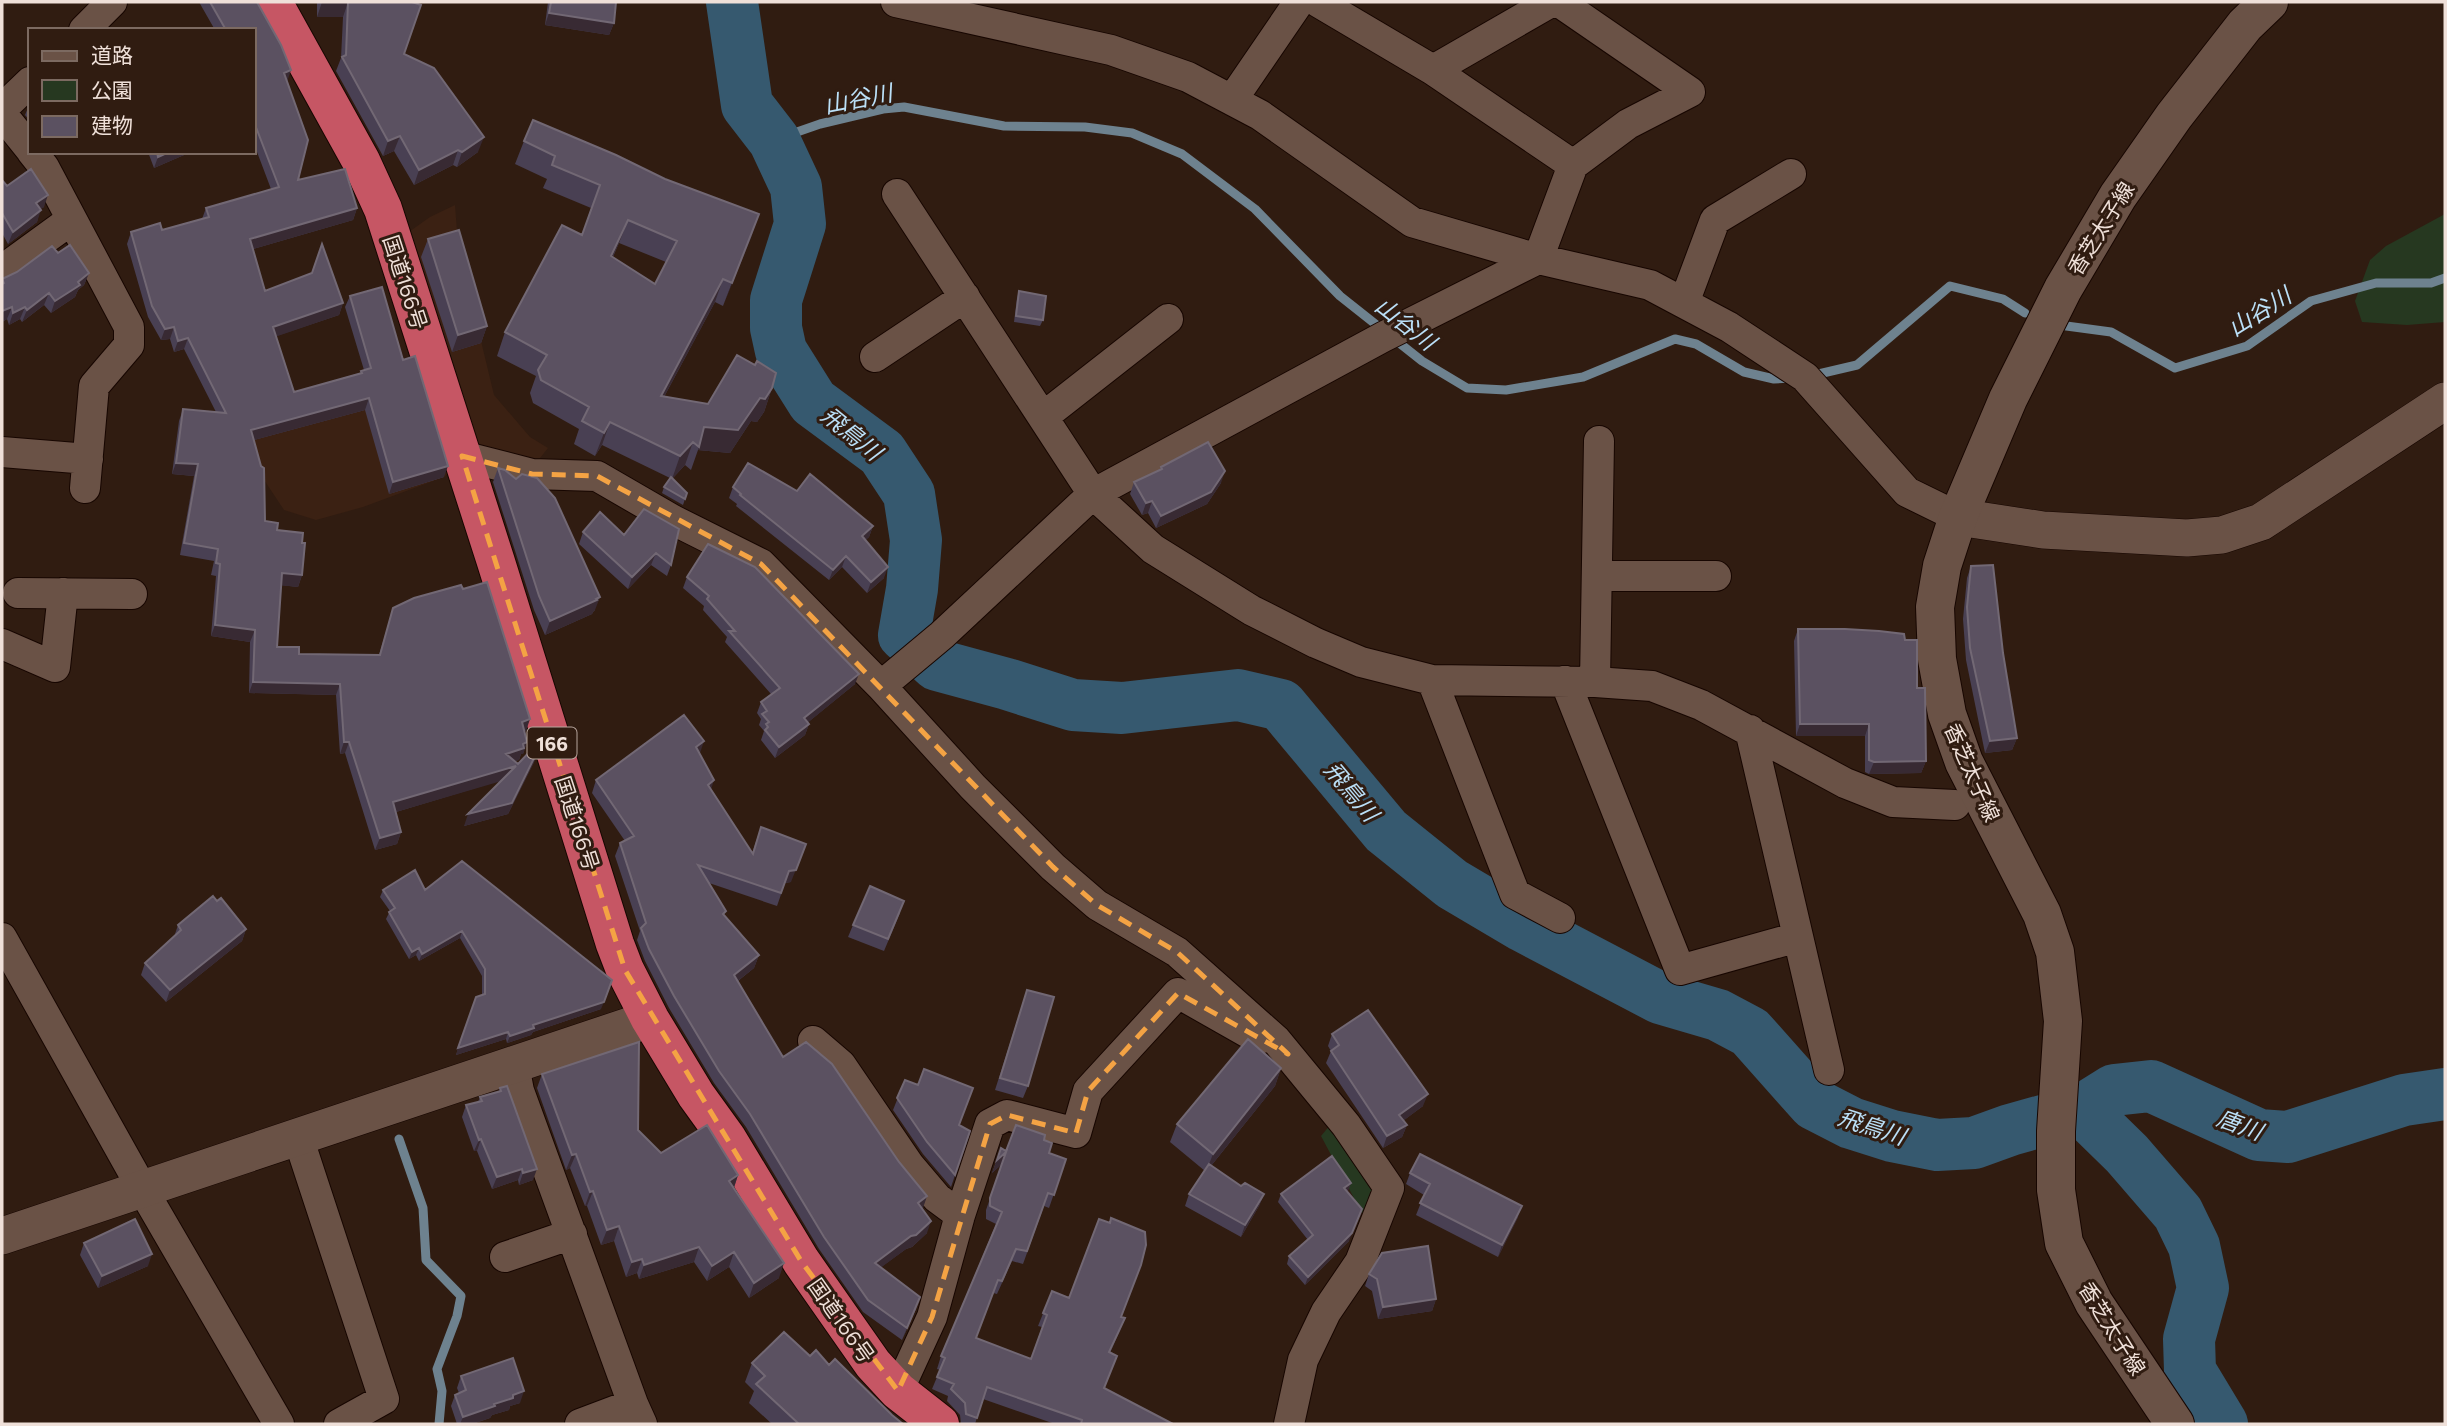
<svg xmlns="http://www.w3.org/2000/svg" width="2447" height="1426" font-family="Commissioner,'Noto Sans JP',sans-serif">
	<rect width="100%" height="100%" fill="#301c11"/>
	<!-- built -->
	<path fill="#3b2113" d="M455 205 458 245 494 395 530 437 548 448 536 463 474 449 444 477 363 507 316 520 284 510 225 421 411 368 406 234 430 217Z"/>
	<!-- green -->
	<path fill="#263820" d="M2445 214V322L2407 325 2362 322 2355 301 2370 260 2386 246Z
		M1331 1124 1375 1191 1364 1217 1321 1136Z"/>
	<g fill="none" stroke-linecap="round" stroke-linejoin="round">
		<!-- stream -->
		<path stroke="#6e828f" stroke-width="9" d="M774 140 820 124 883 109 904 107 1004 126 1085 127 1132 133 1182 154 1255 209 1340 296 1422 361 1467 388 1506 390 1583 377 1675 339 1696 344 1744 372 1774 379 1792 378
			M2059 325 2111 332 2175 368 2247 346 2311 301 2376 283H2431L2445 278
			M1810 376 1857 365 1950 286 2003 299 2025 313
			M399 1139 423 1208 426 1260 461 1296 457 1316 437 1369 442 1391 439 1424"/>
		<!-- river -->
		<path stroke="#36596f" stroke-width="52" d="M732 2 747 105 774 140 796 187 800 224 776 300V328L781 351 813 402 882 453 909 494 916 540 912 589 904 635 937 665 1007 684 1073 705 1122 708 1238 695 1281 705 1386 831 1452 884 1523 926 1660 998 1718 1015 1750 1032 1814 1104 1851 1123 1892 1136 1937 1145 1974 1143 2010 1130 2082 1110 2114 1090 2151 1086 2259 1135 2288 1137 2404 1100 2445 1094
			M2082 1110 2127 1154 2178 1213 2194 1246 2203 1288 2189 1339 2190 1371 2222 1424"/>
		<defs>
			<path id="minor" d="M896 2 1111 50 1188 77 1260 115 1412 222 1538 259 1650 285 1729 327 1805 377 1907 492 1958 517
				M1318 2 1433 70 1551 2
				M84 30 112 2
				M1433 70 1573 165
				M1232 100 1299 2
				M2 109 30 82
				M2 114 30 149
				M32 152 44 167 129 327V345L94 386 85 488
				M897 194 1093 494 1153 549 1251 610 1316 643 1361 662 1432 680 1595 682 1652 686 1701 705 1845 783 1893 802 1955 805
				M2 270 71 220
				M1684 303 1715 220 1791 174
				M875 357 965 297
				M1043 417 1168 319
				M2 452 88 459
				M462 456 532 474 597 476 673 520 761 564 881 686 973 787 1053 867 1097 905 1177 952 1276 1040 1346 1125 1389 1188 1360 1262 1326 1312 1303 1360 1289 1424
				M1597 576H1716
				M18 593 132 594
				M2 644 55 667 63 593
				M1432 680 1515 894 1560 918
				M1565 681 1680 970 1798 937
				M1595 682 1599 441
				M881 686 942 635 1093 494 1383 337 1538 259 1573 165 1628 124 1690 92 1559 2
				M1750 730 1829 1070
				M2 938 143 1190 279 1424
				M813 1041 841 1065 909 1165 937 1198 960 1215
				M514 1065 519 1091 633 1404 642 1424
				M298 1137 384 1399 339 1424
				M505 1257 572 1234
				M898 1391 932 1317 960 1215 990 1124 1007 1115 1076 1133 1088 1091 1178 993 1259 1039
				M580 1424 633 1404"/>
			<path id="tertiary" d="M1958 517 2043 530 2187 538 2222 535 2261 522 2445 401
				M2 1236 650 1019"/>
			<path id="secondary" d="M2175 1424 2094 1303 2064 1243 2056 1190V1131L2063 1021 2055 952 2042 914 1964 762 1947 714 1937 659 1935 607 1942 566 1958 517 2008 399 2063 289 2118 196 2174 116 2245 25 2269 2"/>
			<path id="trunk" d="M273 2 361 161 383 209 496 562 615 944 625 970 650 1019 696 1095 727 1138 801 1261 873 1364 898 1391 940 1424"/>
		</defs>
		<!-- minor casing -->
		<use href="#minor" stroke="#170601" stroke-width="32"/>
		<!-- tertiary casing -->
		<use href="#tertiary" stroke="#170601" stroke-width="38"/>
		<!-- secondary casing -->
		<use href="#secondary" stroke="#170601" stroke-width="40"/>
		<!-- trunk casing -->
		<use href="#trunk" stroke="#170601" stroke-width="40"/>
		<!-- minor -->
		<use href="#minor" stroke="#6a5246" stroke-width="30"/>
		<!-- tertiary -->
		<use href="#tertiary" stroke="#6a5246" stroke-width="37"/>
		<!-- secondary -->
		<use href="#secondary" stroke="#6a5246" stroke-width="38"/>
		<!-- trunk -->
		<use href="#trunk" stroke="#c65664" stroke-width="38"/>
	</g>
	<!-- wall -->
	<path fill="#494053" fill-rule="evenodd" d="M199 2H257L287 82 298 180 357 208 353 220 253 249 265 291 343 303 339 315 276 336 294 392 360 373 361 371 364 370 345 307 350 296 403 360 444 477 389 494 365 410 254 440 265 521 277 530 302 543V575L298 587 281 585 277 647 299 654 379 655 393 608 463 589 526 731H524L527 742 523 754H521L519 760 514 761 518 764 538 750 534 762 508 814 464 826 502 780 396 812 401 832 397 844 375 850 345 753 340 754 336 695 249 693 250 642 211 636 216 576 211 575 214 561 180 555 194 476 172 474 179 421 183 409 216 412 184 349 174 352 170 339 161 340 148 317 127 244 131 232 162 230 202 219 206 208 271 189 254 144V30H215Z
		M317 2H412L404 54 478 152 457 167 453 165 414 185 394 151 383 156 336 71 341 58 343 17H317Z
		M548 2H616L614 23 609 35 545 25Z
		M30 103V121L25 115Z
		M524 141 665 179 759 214 723 306 715 302 664 397 708 404 772 388 764 412 757 422 751 421 730 453 698 450 691 470 685 465 672 479 685 499 683 505 662 493 664 487 670 478 602 445 595 456 574 444 579 429 533 403 530 393 536 376 497 356 505 332 582 235 591 208 543 188 547 179 515 164ZM619 243 666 262 655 284 613 257Z
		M148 152H191L154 168Z
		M2 180 7 186 44 207 40 209 37 222 8 244 2 233Z
		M428 239 487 326 481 343 452 352 421 257Z
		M58 253 89 273 84 285 78 290 75 297 51 313 44 305 22 322 20 319 9 325 7 319 2 322V279Z
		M1019 291 1043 320 1040 326 1014 322 1017 298Z
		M1161 467 1221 483 1207 504 1156 528 1148 513 1142 515 1130 494 1134 482 1160 470Z
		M498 468 595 610 593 612 592 614 545 635 534 610 493 482Z
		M733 487 797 491 873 526 869 537 865 540 884 578 867 593 842 567 829 580 736 506 737 504 729 498Z
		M644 509 671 565 667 576 651 565 628 589 579 544 583 532 624 535Z
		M1971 566 2003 653 2017 738 2012 750 1985 753 1966 660 1963 619 1967 578Z
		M687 577 855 684 807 723 809 724 805 735 775 758 761 740 764 731 759 725 761 719 757 713 761 702 771 694 725 642 727 637 703 610 704 606 683 588Z
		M1798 629 1905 640 1917 688 1926 761 1921 773 1869 774 1865 772V736H1796L1794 641Z
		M700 754 711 790 752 853 761 827 791 882 785 883 777 906 709 883 725 916 759 955 754 968 738 981 783 1057 899 1162 927 1196 922 1209 927 1233 912 1247 906 1249 881 1267 916 1309 902 1340 863 1312 819 1249 746 1127 714 1083 669 1008 645 961 637 940 640 931 615 856 620 843 625 841 592 793 596 780Z
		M383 890H425L601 1009 533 1032 531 1035 507 1043 506 1039 456 1055 476 997 482 995V976L460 938 419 961 416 955 409 959 386 919 390 911 380 897Z
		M217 901 246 929 242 941 166 1002 141 975 145 963 174 937 178 925Z
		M900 913 884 951 848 937 853 925Z
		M1027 990 1028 1086 1023 1098 995 1090Z
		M1332 1034 1423 1106 1404 1120 1407 1125 1402 1137 1383 1148 1326 1063 1331 1051 1328 1046Z
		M1281 1068 1275 1086 1211 1166 1241 1186 1264 1194 1259 1206 1241 1237 1185 1206 1189 1194 1205 1171 1170 1142 1177 1124Z
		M542 1074 638 1130 661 1153 738 1175 734 1188 779 1278 749 1298 729 1267 707 1281 694 1262 639 1279 637 1273 626 1277 614 1241 601 1245 587 1206H585L570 1168 566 1170 537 1088Z
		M905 1080 959 1125 970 1131 951 1187 923 1154 893 1110Z
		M500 1088 533 1180 519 1185 518 1180 492 1189 477 1151H474L462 1117 466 1105 478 1102 480 1097 499 1091Z
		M1044 1140 1049 1153 1066 1159 1049 1208 1044 1206 1023 1264 1012 1261 997 1294 993 1293 976 1338 1031 1359 1042 1327 1038 1326 1052 1291 1125 1318 1110 1353 1104 1388 1173 1424H1055L983 1399 975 1424H961L960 1415 947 1401 948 1396 932 1389 940 1370 937 1369 941 1356 996 1224 986 1219V1210L1002 1164 992 1173 1001 1148 1006 1151Z
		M1410 1173 1518 1217 1498 1257 1416 1215 1424 1195 1406 1184Z
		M1351 1183 1347 1192 1349 1241 1305 1285 1287 1264 1289 1256 1308 1240 1278 1202 1281 1194Z
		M84 1243 148 1266 98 1288 80 1255Z
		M1369 1274 1436 1299 1432 1311 1378 1319 1372 1291 1365 1286Z
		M810 1356 829 1365 903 1424H772L749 1403 754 1391 745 1382 752 1363Z
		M461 1376 520 1403 510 1406 509 1410 492 1415 490 1418 472 1424H457L451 1406 455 1395 459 1393 457 1388Z"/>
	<!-- shaded-wall -->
	<path fill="#382a33" d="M322 2H348L343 17H317Z
		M549 13 614 23 609 35 545 25Z
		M291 70 287 82 284 73Z
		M400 136 394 151 383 156 388 141Z
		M484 137 478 152 457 167 462 152Z
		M458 150 453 165 414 185 419 170Z
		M169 152H191L154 168 158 157Z
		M48 195 44 207 32 215 36 203Z
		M357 208 353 220 246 251 250 239Z
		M41 210 37 222 8 244 13 232Z
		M759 214 751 238 723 306Z
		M628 220 619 243 602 279 611 256Z
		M89 273 84 285 78 290 75 297 51 313 55 301Z
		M723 279 715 302 652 419 661 396Z
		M49 293 44 305 22 322 27 310Z
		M343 303 339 315 269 339 273 327Z
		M12 307 7 319 2 322V311Z
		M25 307 20 319 9 325 13 313Z
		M487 326 481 343 452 352 458 335Z
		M174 327 170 339 161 340 165 329Z
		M188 338 184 349 174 352 178 341Z
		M772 388 764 412 757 422 751 421 730 453 698 450 704 427Z
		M369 398 365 410 247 442 251 430Z
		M610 422 602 445 595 456 604 433Z
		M693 442 685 465 672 479 680 456Z
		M176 463 198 464 194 476 172 474Z
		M448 466 444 477 389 494 393 482Z
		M1225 471 1221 483 1207 504 1156 528 1161 516Z
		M1152 501 1148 513 1142 515 1146 503Z
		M873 526 869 537 859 547 862 536Z
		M656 553 651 565 628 589 632 577Z
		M846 556 842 567 829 580 833 570Z
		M888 567 884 578 867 593 871 582Z
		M282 573 302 575 298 587 278 585Z
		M600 597 595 610 593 612 592 614 545 635 550 621Z
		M215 625 255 630 250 642 211 636Z
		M859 674 855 684 800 729 804 718Z
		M253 682 340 684 336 695 249 693Z
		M530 719 526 731 518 733 522 722Z
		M809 724 805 735 775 758 779 747Z
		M1800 724H1869L1865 736H1796Z
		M2017 738 2012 750 1985 753 1990 741Z
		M704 741 700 753 696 747Z
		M344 742H349L345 753 340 754Z
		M527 742 523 754H521L519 760 502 765 506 754Z
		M538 750 534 762 508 814 464 826 468 814Z
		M1926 761 1921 773 1869 774 1874 762Z
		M516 766 512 778 389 814 393 802Z
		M714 780 710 793 708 785Z
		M401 832 397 844 375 850 380 838Z
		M806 844 791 882 784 883 789 871Z
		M246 929 242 941 166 1002 170 990Z
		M462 931 460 938 419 961 422 954Z
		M419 948 416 955 409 959 412 952Z
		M759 955 754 968 730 987 734 975Z
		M604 1002 601 1009 533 1032 531 1035 507 1043 510 1036 533 1025Z
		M508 1032 506 1039 456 1055 458 1048Z
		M1281 1068 1275 1086 1206 1172 1213 1154Z
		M1428 1094 1423 1106 1395 1127 1399 1115Z
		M1407 1125 1402 1137 1383 1148 1387 1136Z
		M481 1139 477 1151H474L479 1140Z
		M1006 1152 1002 1164 992 1173 997 1160Z
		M576 1154 570 1168 566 1170 572 1155Z
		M522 1169 518 1180 492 1189 497 1177Z
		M537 1169 533 1180 519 1185 523 1173Z
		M738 1175 733 1190 729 1181Z
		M1351 1183 1348 1191 1341 1196 1344 1188Z
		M593 1191 587 1206H585L590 1192Z
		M1264 1194 1259 1206 1241 1237 1245 1225Z
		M927 1196 923 1208 913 1215 918 1203Z
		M1522 1206 1518 1217 1498 1257 1502 1245Z
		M1362 1209 1349 1241 1305 1285 1308 1277Z
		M931 1221 927 1233 912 1247 906 1249 871 1275 875 1263Z
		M619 1226 614 1241 601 1245 607 1230Z
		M699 1247 694 1262 639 1279 644 1265Z
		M734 1252 729 1267 707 1281 712 1266Z
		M152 1254 148 1266 98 1288 102 1276Z
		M642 1259 637 1273 626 1277 632 1262Z
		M784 1263 779 1278 749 1298 754 1283Z
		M920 1297 916 1309 902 1340 907 1328Z
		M1436 1299 1432 1311 1378 1319 1383 1307Z
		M1125 1318 1120 1331 1104 1365 1109 1352Z
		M524 1391 520 1403 510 1406 509 1410 492 1415 490 1418 472 1424H460L463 1417 513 1395Z"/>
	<!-- building -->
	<path fill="#5b5161" stroke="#726874" stroke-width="2" fill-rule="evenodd" d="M210 2H257L281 45 291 70 284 73 308 140 298 180 345 169 357 208 250 239 265 291 312 273 322 244 343 303 273 327 294 392 362 373 361 371 371 368 350 296 382 287 403 360 415 356 448 466 393 482 369 398 251 430 261 466 264 468 265 521 278 523 277 530 303 533 302 543H305L302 575 282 573 277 647H299V654L380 655 393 608 414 598 461 585 463 589 487 582 530 719 522 722 527 742 523 744 524 748 506 754 518 764 534 747 538 750 512 803 468 814 516 766 393 802 401 832 380 838 349 742H344L340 684 253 682 255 630 215 625 220 564 216 563 218 549 184 543 198 464 176 463 183 409 226 413 188 338 178 341 174 327 165 329 152 306 131 232 160 223 162 230 209 217 206 208 279 187 254 122V30H226Z
		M322 2H412L421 5 404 54 434 68 484 137 462 152 458 150 419 170 400 136 388 141 342 57 346 55 348 2Z
		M551 2H616L614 23 549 13Z
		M533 120 616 155 665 179 759 214 732 283 723 279 661 396 708 404 737 355 755 365 757 361 776 373 772 388 765 399 760 398 738 430 704 427 699 447 693 442 680 456 610 422 604 433 582 421 589 407 541 380 538 370 547 355 505 332 562 225 582 235 600 185 552 165 555 156 524 141ZM628 220 677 241 655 284 611 256Z
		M157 152H169L158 157Z
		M31 169 48 195 36 203 41 210 13 232 2 213V180L7 186Z
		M459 230 487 326 458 335 428 239Z
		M70 245 89 273 78 282 80 285 55 301 49 293 27 310 25 307 13 313 12 307 2 311V284L4 283 2 279 17 272 52 246 58 253Z
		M1019 291 1046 296 1043 320 1016 316Z
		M1208 442 1225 471 1211 492 1161 516 1152 501 1146 503 1134 482 1162 469 1161 467Z
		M748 463 797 491 810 474 873 526 862 536 888 567 871 582 846 556 833 570 740 495 741 494 733 487Z
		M498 468 505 470 516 479 522 474 537 478 555 498 600 597 596 599 597 600 550 621 539 596Z
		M671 477 687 493 685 499 664 487Z
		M644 509 679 529 671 565 656 553 632 577 583 532 600 512 624 535Z
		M708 544 755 567 859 674 804 718 809 724 779 747 765 730 768 727 766 724 769 722 762 714 767 711 761 702 780 688 729 631H735L707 599 709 596 687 577Z
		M1993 565 2003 653 2017 738 1990 741 1970 648 1967 607 1971 566Z
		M1798 629H1845L1879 631 1904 634 1905 640H1917V688H1925L1926 761 1874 762 1869 760V724H1800Z
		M684 715 704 741 696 747 714 780 708 785 753 854 761 827 806 844 796 870 789 871 781 893 698 865 726 911 723 914 759 955 734 975 783 1057 806 1042 832 1064 899 1162 927 1196 918 1203 931 1221 916 1235 911 1236 875 1263 920 1297 907 1328 868 1300 824 1237 750 1114 719 1071 674 996 649 949 641 928 646 923 620 843 634 836 596 780Z
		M462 861 612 980 604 1002 533 1025 534 1028 510 1036 508 1032 458 1048 476 997 485 994V969L462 931 422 954 419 948 412 952 389 912 395 908 383 890 415 870 425 890Z
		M870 886 904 901 888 939 853 925Z
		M213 896 217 901 221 898 246 929 170 990 145 963 181 930 178 925Z
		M1027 990 1054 997 1028 1086 1000 1078Z
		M1368 1010 1428 1094 1399 1115 1407 1125 1387 1136 1331 1051 1339 1045 1332 1034Z
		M1248 1039 1281 1068 1213 1154 1177 1124Z
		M639 1042 638 1130 661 1153 707 1125 738 1175 729 1181 784 1263 754 1283 734 1252 712 1266 699 1247 644 1265 642 1259 632 1262 619 1226 607 1230 593 1191 590 1192 576 1154 572 1155 542 1074Z
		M924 1069 973 1088 959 1125 970 1131 955 1175 927 1142 897 1098 905 1080 918 1085Z
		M507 1086 537 1169 523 1173 522 1169 497 1177 481 1139 479 1140 466 1105 482 1101 480 1097 501 1091 500 1088Z
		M1016 1125 1045 1135 1044 1140 1052 1143 1049 1153 1066 1159 1054 1195 1048 1193 1027 1251 1016 1249 1002 1281 998 1280 976 1338 1031 1359 1047 1315 1043 1313 1052 1291 1069 1298 1099 1219 1110 1223 1111 1218 1145 1232 1146 1245 1141 1265 1121 1317 1125 1318 1109 1352 1117 1356 1104 1388 1173 1424H1081L1082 1420 987 1387 977 1418 966 1414 965 1403 951 1389 954 1384 937 1377 945 1358 941 1356 1002 1212 990 1206V1198L1006 1152 997 1160 1001 1148 1006 1151Z
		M1420 1154 1522 1206 1502 1245 1420 1203 1430 1184 1410 1173Z
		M1332 1156 1351 1183 1344 1188 1362 1209 1352 1233 1308 1277 1289 1256 1313 1235 1281 1194Z
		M1209 1164 1241 1186 1245 1183 1264 1194 1245 1225 1189 1194Z
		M135 1219 152 1254 102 1276 84 1243Z
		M1428 1246 1436 1299 1383 1307 1377 1279 1369 1274 1382 1253Z
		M784 1332 810 1356 816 1350 829 1365 835 1359 892 1415 903 1424H799L756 1384 765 1376 752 1363Z
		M513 1358 524 1391 513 1395V1398L494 1404 495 1406 463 1417 455 1395 466 1390 461 1376Z"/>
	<!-- marked area -->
	<path fill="none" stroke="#f4a344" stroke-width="5" stroke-dasharray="14 9" stroke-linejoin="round" d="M462 456 532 474 597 476 761 564 1053 867 1097 905 1177 952 1288 1054 1178 993 1088 1091 1076 1133 1007 1115 990 1124 932 1317 898 1391 801 1261 625 970Z"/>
	<g text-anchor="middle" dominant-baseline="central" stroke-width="6" stroke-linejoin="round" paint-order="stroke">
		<!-- shield labels -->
		<rect fill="#301c11" stroke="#b6a59d" stroke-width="2" x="527.5" y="727.5" width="49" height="31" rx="5"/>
		<g font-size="19" font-weight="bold" fill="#efe0d9">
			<text x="552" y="743">166</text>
		</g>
		<!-- street labels -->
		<g font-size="21" fill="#efe0d9" stroke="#301c11">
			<text transform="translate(2100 228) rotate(-58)">香芝太子線</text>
			<text transform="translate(406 282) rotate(72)">国道166号</text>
			<text transform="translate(1973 772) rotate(66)">香芝太子線</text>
			<text transform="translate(578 823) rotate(72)">国道166号</text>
			<text transform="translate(842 1320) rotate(55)">国道166号</text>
			<text transform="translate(2113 1328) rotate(58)">香芝太子線</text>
		</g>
		<!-- water labels -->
		<g font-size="23" font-style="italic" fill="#bbe0f8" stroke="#301c11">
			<text transform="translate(858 98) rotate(-11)">山谷川</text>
			<text transform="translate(2259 311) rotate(-32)">山谷川</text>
			<text transform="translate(1406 323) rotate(38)">山谷川</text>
			<text transform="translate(852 433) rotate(39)">飛鳥川</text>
			<text transform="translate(1352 791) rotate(50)">飛鳥川</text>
			<text transform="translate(2240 1124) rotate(20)">唐川</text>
			<text transform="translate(1872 1126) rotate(18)">飛鳥川</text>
		</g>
	</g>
	<!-- border -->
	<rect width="2447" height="1426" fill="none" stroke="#efe0d9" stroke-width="7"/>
	<!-- legend -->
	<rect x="28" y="28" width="228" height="126" fill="#301c11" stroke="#7c6a61" stroke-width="2"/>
	<rect x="42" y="51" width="35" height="10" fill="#6a5246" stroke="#7c6a61" stroke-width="2"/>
	<text x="91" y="63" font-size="21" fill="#efe0d9">道路</text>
	<rect x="42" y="80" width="35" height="21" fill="#263820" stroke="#7c6a61" stroke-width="2"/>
	<text x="91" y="98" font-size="21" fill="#efe0d9">公園</text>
	<rect x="42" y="116" width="35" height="21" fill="#5b5161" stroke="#7c6a61" stroke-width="2"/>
	<text x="91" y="133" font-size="21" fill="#efe0d9">建物</text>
</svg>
